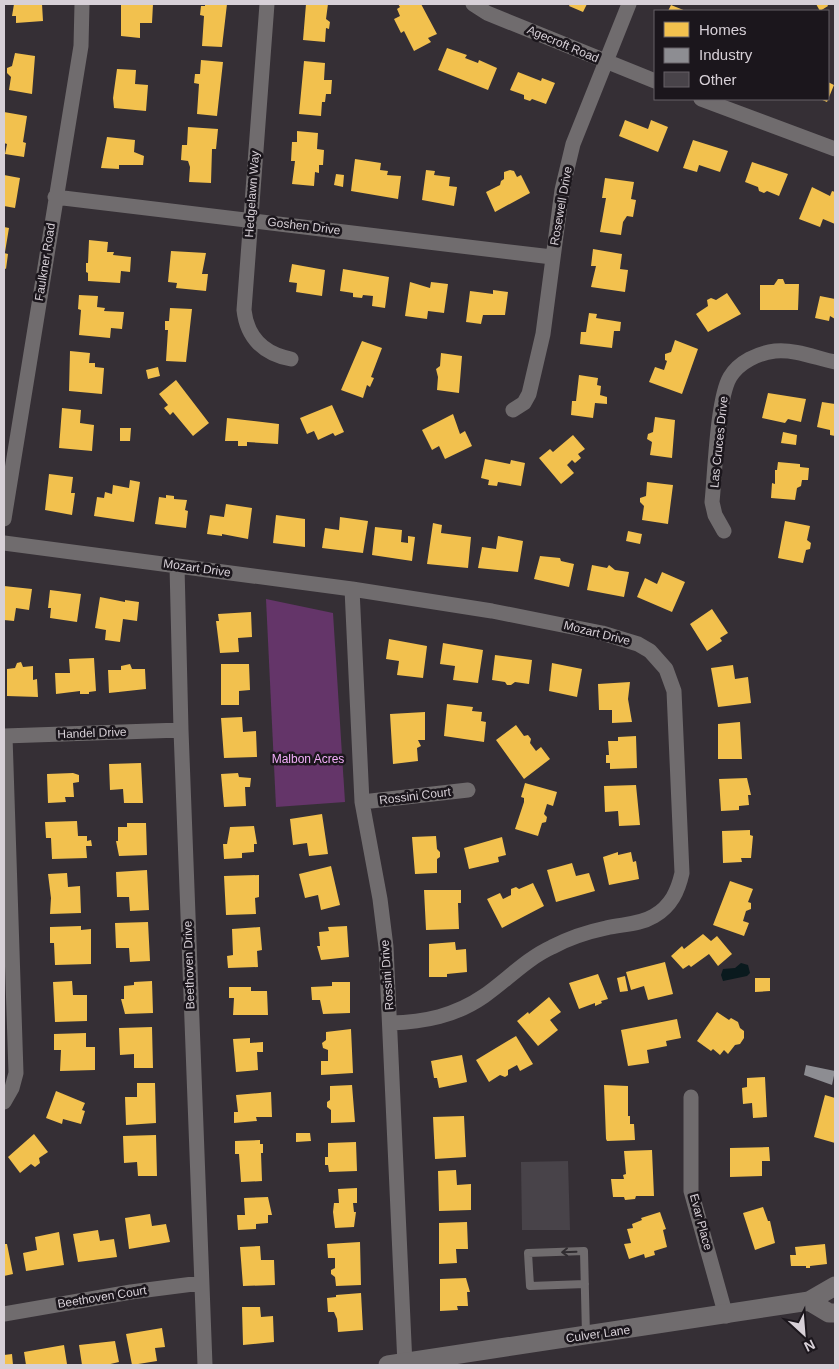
<svg xmlns="http://www.w3.org/2000/svg" width="839" height="1369" font-family="Arial,sans-serif">
	<rect width="100%" height="100%" fill="#352f35"/>
	<!-- green -->
	<path fill="#643569" d="M266 599 333 613 345 802 276 807Z"/>
	<!-- water -->
	<path fill="#0a1a1e" d="M741 963 748 965 750 973 747 976 723 981 721 975 723 969 735 968Z"/>
	<!-- homes -->
	<path fill="#f2c14e" d="M14 4H42L43 21 16 23V16H12Z
		M121 4H153L152 23H140V38L121 36Z
		M205 4H227L222 47 202 46 204 16 200 15 201 6H205Z
		M306 4H328L326 19 330 22 329 29 326 28 325 42 303 40Z
		M398 4H421L437 34 428 38 431 42 414 51 404 31 401 33 394 19 400 16 397 9 400 7Z
		M570 4H587L583 12 569 6Z
		M816 4H827L828 6 820 11Z
		M671 5 686 11H668Z
		M447 48 467 55 465 58 478 63 479 60 497 68 488 90 438 70Z
		M15 53 35 56 32 94 9 90 11 77 7 73V68L12 66Z
		M201 60 223 62 217 116 197 114 199 84 194 83 195 74H200Z
		M304 61 325 63 324 80H332L331 94H326L325 102H322L321 116 299 114Z
		M117 69 136 70 135 84 148 85 146 111 114 108 113 98Z
		M518 72 541 81 542 78 555 83 546 104 532 99 530 101 524 99V95L510 90Z
		M828 82 834 85 827 102 820 99H828Z
		M4 112 27 116 23 142 26 143 24 157 5 154 7 144 4 143Z
		M625 120 648 129 651 120 668 127 658 152 619 136Z
		M188 127 218 129 216 149H212L211 183 189 182 190 167 188 161 181 160 182 145H187Z
		M297 131 318 133 317 149 324 150 323 165H319V173L315 172 314 186 292 184 295 161H291L292 142H297Z
		M107 137 135 140 134 152 144 156 143 165H119V169L101 168Z
		M693 140 728 151 720 172 699 165 697 172 683 168Z
		M355 159 381 163 380 170 388 171 387 175 401 176 398 199 351 191Z
		M752 162 788 174 779 196 767 191 764 193 759 191 758 187 745 182Z
		M426 170 435 171 434 175 450 177 449 186 457 187 454 206 422 200Z
		M510 170 514 171 517 177 521 175 530 193 495 212 486 192 500 185 501 181 504 179V172Z
		M336 174 344 175 343 187 334 185Z
		M4 175 20 178 15 208 4 206Z
		M605 178 634 182 631 199 636 200 633 217 627 216 623 222 621 235 600 232 606 198H602Z
		M812 187 830 196 832 191 835 192V224L823 219 820 227 799 219Z
		M4 227 9 228 5 252H4Z
		M89 240 108 242 107 252H114L113 255 131 257 130 272 121 271 120 283 88 281V273L86 272V263H88Z
		M593 249 622 254 620 269 628 270 625 292 591 287 596 266H591Z
		M171 251 206 253 202 274H208L206 291 176 288 177 283 168 282Z
		M4 253 8 254 6 269 4 268Z
		M292 264 325 270 322 296 296 292 297 283 289 282Z
		M343 269 389 277 385 308 372 306 373 296 363 295 362 298 353 297V293L340 291Z
		M778 279H783L785 284H799L798 310H760V285H774Z
		M410 282 430 288 431 282 448 284 444 313 428 311 427 319 405 316Z
		M493 290 508 292 505 315H483L481 324 466 322 470 291 493 294Z
		M727 293 741 314 708 332 696 314 708 306 707 300 711 298 716 300Z
		M79 295 98 296 97 307 105 308 104 311 124 312 122 329 111 328 110 338 79 335 81 310 78 309Z
		M820 296 835 299V319L830 316 829 321 815 318Z
		M170 308 192 309 186 362 166 361 168 330H165V321H169Z
		M589 313 597 314 596 318 621 322 620 331H614L612 348 580 344 581 332H586Z
		M675 340 698 349 682 394 649 382 655 367 664 370 667 361 665 360V354L671 352Z
		M362 341 382 348 371 377 374 378 370 387 367 385 363 398 341 390Z
		M70 351 90 353 89 363H95V367L104 368 102 394 69 391Z
		M441 353 462 356 459 393 437 390 438 377 436 369 440 366Z
		M158 367 160 376 148 379 146 370Z
		M579 375 598 378 597 385 601 386 600 395 607 397V404L595 403 593 418 571 415 572 401H576Z
		M176 380 209 423 193 436 173 412 170 415 164 408 168 405 159 394Z
		M768 393 806 399 801 422 788 419 785 423 762 418Z
		M822 402 835 404V436L830 435V430L817 427Z
		M332 405 344 432 335 436 333 433 318 440 314 431 307 434 300 418Z
		M62 408 81 410 80 423 94 425 92 451 59 448Z
		M453 414 460 434 465 431 472 446 445 459 439 446 432 450 422 430Z
		M655 417 675 420 672 458 650 455 652 442 647 439 648 434 653 432Z
		M227 418 279 424 278 444 247 442V446H238V441H225Z
		M120 428H131L130 441H120Z
		M783 432 797 435 796 445 781 443Z
		M573 435 585 449 578 454 581 458 575 463 572 460 567 465 574 473 561 484 539 458 550 449 553 452Z
		M485 459 510 464 511 460 525 463 521 486 498 482 497 486 488 485 489 480 481 478Z
		M778 462 800 464V467L809 468 808 480H802L801 486 797 488 795 500 771 498 772 483 775 484V470H777Z
		M49 474 73 477 71 493H75L72 515 45 510Z
		M130 480 140 482 134 522 94 516 97 497 104 498 105 492 112 494 113 485 129 488Z
		M647 482 673 485 668 524 642 520 644 506 640 502V498L646 496Z
		M166 495 174 496V499L187 500 185 510 188 511 186 528 155 524 159 497 166 498Z
		M226 504 252 508 248 539 222 534V536L207 534 210 515 224 517Z
		M276 515 305 519V547L273 543Z
		M340 517 368 521 363 553 322 548 325 528 339 530Z
		M785 521 810 526 807 540 811 543 810 549 806 550 803 563 778 558Z
		M433 523 442 525 441 533 471 537 468 568 427 564Z
		M375 527 402 530 401 542 408 543V536L415 537 412 561 372 555Z
		M628 531 642 534 640 544 626 541Z
		M498 536 523 541 518 572 478 568 482 547 496 549Z
		M540 556 560 558 561 561 574 564 569 587 534 579Z
		M592 565 607 568 609 565 615 570 629 572 624 597 587 590Z
		M662 572 685 582 672 612 637 597 645 578 657 584Z
		M4 586 32 589 29 610 16 608 14 621 4 620Z
		M50 590 81 594 77 622 50 618 51 608H48Z
		M100 597 125 602V600L139 602 137 621 123 619 120 642 105 640 106 630 95 628Z
		M712 609 728 633 720 638 722 641 707 651 690 624Z
		M251 612 252 637 238 638 239 652 220 653 216 621H219L218 614Z
		M389 639 427 646 423 678 397 675 399 661 386 659Z
		M443 643 483 650 478 683 453 680 455 666 440 664Z
		M495 655 532 660 529 684 515 682 511 685H507L505 682 492 680Z
		M94 658 96 691 89 692V694H80V691L56 694 55 673H70L69 659Z
		M21 662 23 667 33 666V680L37 679 38 697 7 696V669L15 668 17 663Z
		M552 663 582 669 577 697 549 691Z
		M130 664 132 669H145L146 689 109 693 108 670H121V666Z
		M221 664H249L250 690 239 691V705H221Z
		M733 665 735 679 748 677 751 703 718 707 711 668Z
		M630 682 628 699 632 722 612 723V710H599L598 684Z
		M447 704 473 707 472 711 482 712 481 721 486 722 484 742 444 736Z
		M425 712V740H418L421 746 417 748 418 761 393 764 390 714Z
		M242 717 243 732 256 731 257 757 224 758 221 718Z
		M740 722 742 759H718V724Z
		M516 725 524 736 528 735 531 739 530 743 536 751 541 747 550 759 524 779 496 740Z
		M636 736 637 768 610 769V763H606V755H609L608 741H618V737Z
		M141 763 143 803H124L123 789 110 790 109 764Z
		M73 773 79 775V782L73 783 74 797H65L66 802 48 803 47 774Z
		M238 773 239 777 251 778 250 787H245L246 806 224 807 221 774Z
		M747 778 751 795H748L749 805 739 806V810L721 811 719 779Z
		M525 783 557 792 553 806 547 804 544 814 547 817 546 822 542 823 538 836 515 829 524 802V798L521 797Z
		M636 785 640 825 619 826 618 811 605 812 604 786Z
		M322 814 328 854 309 856 307 843 293 845 290 819Z
		M77 821 78 836H87V841L91 840 92 846H86L87 858 52 859 51 838H46L45 822Z
		M127 823H146L147 855 119 856 116 841H118V827H127Z
		M254 826 257 844H254V852L242 853V858L224 859 223 844H227L230 827Z
		M750 830V835L753 836 751 858H741L742 862 723 863 722 831Z
		M436 836 437 849 440 852V857L437 859V873L415 874 412 837Z
		M502 837 506 855 498 857 499 862 469 869 464 848Z
		M618 852V855L631 852 633 862 636 861 639 879 609 885 603 857Z
		M572 863 576 876 589 873 595 891 556 902 547 870Z
		M331 866 340 905 321 910 318 895 305 898 299 874Z
		M147 870 149 910 130 911 129 897H117L116 872Z
		M67 873 68 887 80 886 81 913 50 914 51 898 48 874Z
		M259 875V897L255 898 256 914 226 915 224 876Z
		M730 881 753 889 748 902 751 903V909L746 911 743 921 749 923 744 936 713 925Z
		M533 883 544 906 502 928 487 899 500 893 503 899 511 895V889L516 887 519 889Z
		M424 890H461V903H458L459 929 426 930Z
		M148 922 150 961 130 962 129 948H116L115 923Z
		M81 926V930L91 929V964L55 965 54 943H50V927Z
		M347 926 349 957 321 960 317 946H320L319 932 329 931 328 927Z
		M260 927 262 950 257 951 258 967 228 968 227 956 233 955 232 929Z
		M703 934 711 941 717 936 732 954 718 966 709 954 691 967 689 965 683 969 671 956 682 946 684 949Z
		M455 942 456 950 466 949 467 972 447 974V977H429V944Z
		M665 962 673 994 648 1000 644 986 631 990 626 972Z
		M598 974 608 999 601 1001 602 1003 595 1006V1003L579 1009 569 983Z
		M625 976 628 991 620 992 617 978Z
		M755 978H770V991L755 992Z
		M72 981 73 995H87V1021L55 1022 53 982Z
		M152 981 153 1013 125 1014 121 999H124V986L134 985V982Z
		M332 982H350V1013L323 1014 320 1000H312L311 987 332 986Z
		M229 987H251V991H267L268 1015H233L234 998H229Z
		M549 997 561 1012 550 1020 558 1030 538 1046 517 1021 528 1012 529 1014Z
		M717 1012 729 1020 731 1018 738 1022 740 1028 744 1031V1038L740 1044 735 1045 728 1054 724 1050 720 1055 713 1049 711 1051 697 1041Z
		M677 1019 681 1038 666 1041 667 1046 647 1050 649 1063 628 1066 621 1030Z
		M152 1027 153 1068H134V1054L120 1055 119 1028Z
		M351 1029 353 1073 321 1075V1061H328V1050L323 1048 322 1043 326 1040V1032Z
		M86 1033V1047H95V1070L60 1071 61 1050H54V1034Z
		M516 1036 533 1064 520 1071 517 1065 508 1070V1075L505 1077 500 1075 489 1082 476 1060Z
		M250 1038V1043L263 1042V1052H257L258 1070 236 1072 233 1039Z
		M462 1055 467 1082 439 1088 437 1078H434L431 1061Z
		M765 1077 767 1117 753 1118 752 1103 743 1104 742 1088 747 1087V1078Z
		M137 1083H155L156 1123 126 1125 125 1097H137Z
		M352 1085 355 1122 331 1123V1110L327 1107V1102L330 1100V1086Z
		M604 1085 628 1086V1116H630V1124H634L635 1140 607 1141 606 1139Z
		M56 1091 85 1103 82 1110 85 1111 81 1124 63 1119 62 1124 46 1118Z
		M271 1092 272 1117H256L257 1121 234 1123V1112H238L236 1095Z
		M825 1095 835 1098V1143L814 1137Z
		M464 1116 466 1157 435 1159 433 1117Z
		M296 1133H310L311 1141 296 1142Z
		M34 1134 48 1152 39 1158 40 1163 35 1167 31 1164 20 1173 8 1157Z
		M156 1135 157 1176H138L137 1162 124 1163 123 1136Z
		M260 1140V1144H263V1153H261L262 1181 241 1182 239 1154H235V1141Z
		M356 1142 357 1171 329 1172 328 1165H325V1157H328V1143Z
		M769 1147 770 1161H762V1176L730 1177V1148Z
		M652 1150 654 1196H636L635 1199 625 1200 624 1197H613L611 1179H624L623 1175 626 1174 624 1151Z
		M456 1170 457 1185 471 1184V1210L439 1211 438 1171Z
		M357 1188V1203H353L354 1212H356L354 1227 335 1228 333 1212 334 1203H339L338 1189Z
		M268 1197 272 1215H268V1223L256 1224V1229L238 1230 237 1215H245L244 1198Z
		M763 1207 768 1221H770L775 1243 755 1250 743 1213Z
		M660 1212 666 1229 663 1230 667 1247 654 1251 655 1255 645 1258 644 1254 629 1259 624 1244 631 1243 627 1229 633 1228 632 1224 642 1220 641 1218Z
		M150 1214 152 1226 166 1224 170 1242 129 1249 125 1218Z
		M467 1222 468 1249H456L457 1263 439 1264V1223Z
		M98 1230 100 1241 114 1239 117 1257 78 1262 73 1234Z
		M59 1232 64 1265 26 1271 23 1253 37 1250 35 1237Z
		M360 1242 361 1285 336 1286 335 1277 331 1274V1270L335 1268V1258H328L327 1244Z
		M4 1244H7L13 1274 4 1276Z
		M825 1244 827 1264 810 1266V1268H806V1266H791L790 1255H796L795 1247Z
		M260 1246 261 1260H274L275 1285 243 1286 240 1247Z
		M466 1278 470 1292H467L468 1306H457L458 1310 440 1311V1279Z
		M361 1293 363 1330 338 1332 337 1319 334 1312H328L327 1298 336 1297V1295Z
		M242 1307H260L261 1317 273 1316 274 1342 243 1345Z
		M162 1328 165 1347 155 1348 157 1361 132 1365 126 1334Z
		M115 1341 119 1362 106 1365H82L79 1345Z
		M64 1345 67 1364 26 1365 24 1352Z
		M12 1354 13 1365H4V1355Z"/>
	<!-- industry -->
	<path fill="#8d8d92" d="M806 1065 835 1071 832 1085 804 1075Z"/>
	<!-- building -->
	<path fill="#484349" d="M568 1161 570 1230H522L521 1162Z"/>
	<g fill="none" stroke-linecap="round" stroke-linejoin="round">
		<!-- service -->
		<path stroke="#706c6e" stroke-width="8" d="M585 1284 530 1286 528 1253 584 1251 586 1335"/>
		<!-- minor -->
		<path stroke="#706c6e" stroke-width="15" d="M267 4 244 310C247 338 264 354 291 359
			M473 4 487 13 655 81
			M701 99 835 149
			M55 197 552 257
			M513 410 524 403 529 394 543 334 562 190 573 144 629 4
			M4 519 81 46 82 4
			M724 531 715 515 712 502C715 474 717 399 730 377 739 362 758 353 775 351 795 349 816 358 835 362
			M4 543 352 589 492 611 602 633 638 644 650 651 666 669 674 691 682 873C678 891 671 906 654 916 639 925 622 924 606 928 587 932 569 938 552 947 526 959 507 980 484 996 455 1016 425 1022 390 1023
			M177 566 181 730 205 1365
			M352 589 362 802 380 899 386 947 405 1365
			M4 736 181 730
			M362 802 468 790
			M691 1097V1191L726 1316
			M4 1102 12 1088 16 1073 5 736
			M4 1314 131 1292 201 1283"/>
		<!-- tertiary -->
		<path stroke="#706c6e" stroke-width="19" d="M809 1301 829 1313H835
			M388 1365 809 1301 835 1286"/>
	</g>
	<!-- one-way arrows -->
	<defs><path id="oneway-shaft" d="M-6 0H5M1.5-3L5.5 0L1.5 3" fill="none" stroke-width="1.6" stroke-linecap="round" stroke-linejoin="round" transform="scale(1.25)"/></defs>
	<use stroke="#302c30" href="#oneway-shaft" transform="translate(569 1252) rotate(178)"/>
	<g text-anchor="middle" dominant-baseline="central" stroke-width="5" stroke-linejoin="round" paint-order="stroke">
		<!-- street labels -->
		<g font-size="12" fill="#d7d0d7" stroke="#1b161c">
			<text transform="translate(563 44) rotate(23)">Agecroft Road</text>
			<text transform="translate(252 194) rotate(-86)">Hedgelawn Way</text>
			<text transform="translate(561 206) rotate(-80)">Rosewell Drive</text>
			<text transform="translate(304 226) rotate(7)">Goshen Drive</text>
			<text transform="translate(45 262) rotate(-81)">Faulkner Road</text>
			<text transform="translate(719 442) rotate(-84)">Las Cruces Drive</text>
			<text transform="translate(197 568) rotate(8)">Mozart Drive</text>
			<text transform="translate(597 633) rotate(14)">Mozart Drive</text>
			<text transform="translate(92 733) rotate(-2)">Handel Drive</text>
			<text transform="translate(415 796) rotate(-7)">Rossini Court</text>
			<text transform="translate(189 965) rotate(-92)">Beethoven Drive</text>
			<text transform="translate(387 975) rotate(-94)">Rossini Drive</text>
			<text transform="translate(701 1222) rotate(75)">Evar Place</text>
			<text transform="translate(102 1297) rotate(-9)">Beethoven Court</text>
			<text transform="translate(598 1334) rotate(-8)">Culver Lane</text>
		</g>
		<!-- park labels -->
		<g font-size="12" fill="#f3aefa" stroke="#1b161c">
			<text x="308" y="759">Malbon Acres</text>
		</g>
	</g>
	<!-- border -->
	<rect width="839" height="1369" fill="none" stroke="#d7d0d7" stroke-width="10"/>
	<!-- legend -->
	<rect x="654" y="10" width="175" height="90" fill="#1b161c" stroke="#666067"/>
	<rect x="664" y="22" width="25" height="15" fill="#f2c14e" stroke="#666067"/>
	<text x="699" y="35" font-size="15" fill="#d7d0d7">Homes</text>
	<rect x="664" y="48" width="25" height="15" fill="#8d8d92" stroke="#666067"/>
	<text x="699" y="60" font-size="15" fill="#d7d0d7">Industry</text>
	<rect x="664" y="72" width="25" height="15" fill="#484349" stroke="#666067"/>
	<text x="699" y="85" font-size="15" fill="#d7d0d7">Other</text>
	<!-- north arrow -->
	<g transform="translate(804 1334) rotate(154)" stroke="#1b161c" stroke-width="4" paint-order="stroke">
	<path d="M0-4L9 19L0 12L-9 19Z" fill="#d7d0d7"/>
	<text y="-8" font-size="14" font-weight="bold" text-anchor="middle" fill="#d7d0d7">N</text>
	</g>
</svg>
